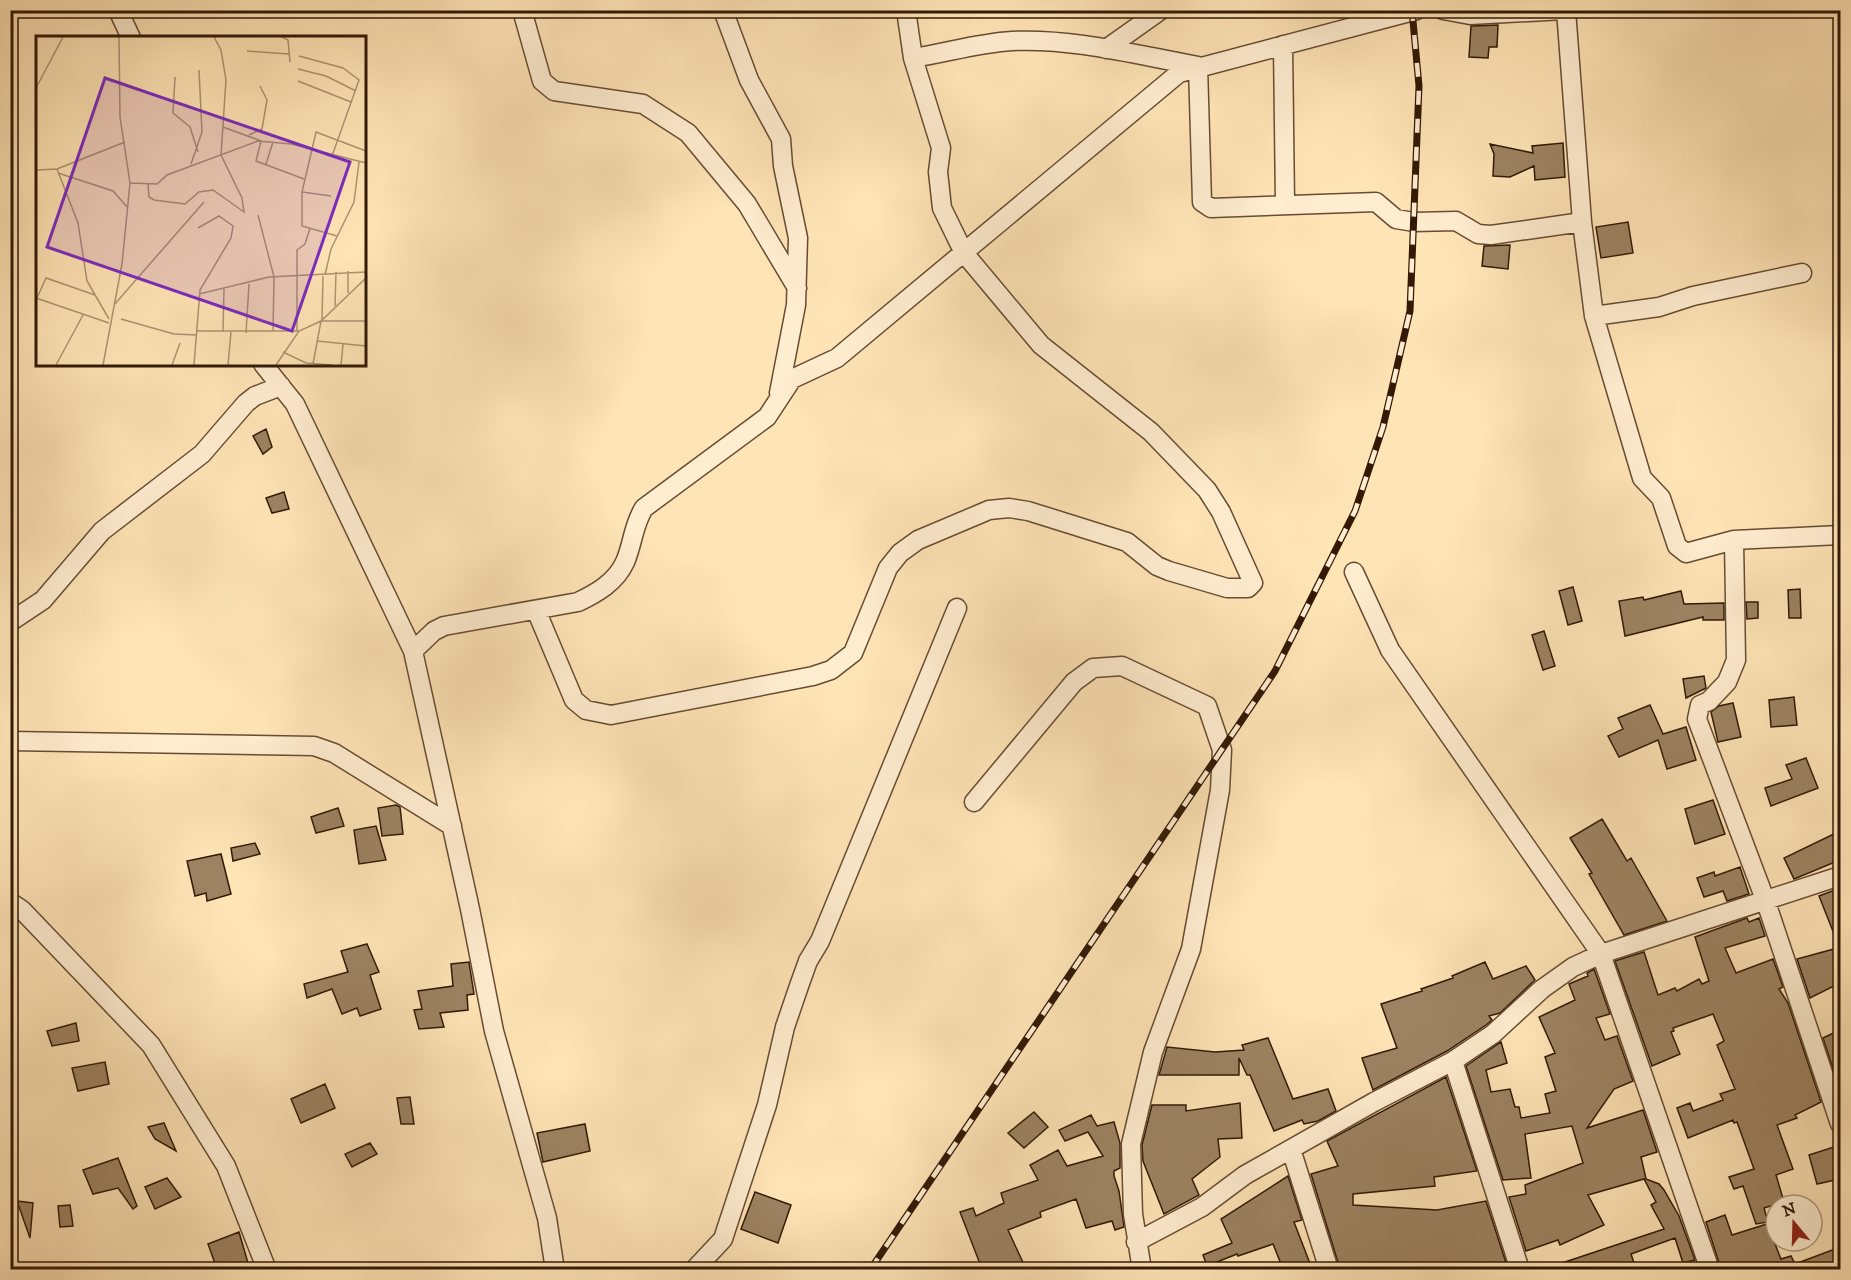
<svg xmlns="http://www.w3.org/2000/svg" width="1851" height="1280" font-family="'IM FELL DW Pica',serif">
	<rect width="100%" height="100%" fill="#ffe4b6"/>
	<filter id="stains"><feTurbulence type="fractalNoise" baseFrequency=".00333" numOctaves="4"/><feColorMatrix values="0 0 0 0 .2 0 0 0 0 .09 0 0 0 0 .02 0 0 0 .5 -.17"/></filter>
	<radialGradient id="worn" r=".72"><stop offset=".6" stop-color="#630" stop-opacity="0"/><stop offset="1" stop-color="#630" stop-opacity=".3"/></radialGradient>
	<!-- building -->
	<path fill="#9d8362" stroke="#331906" stroke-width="1.5" d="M1498 25 1497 47H1489L1488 58 1469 57 1471 26Z
		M1563 143 1565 177 1535 180 1534 166 1510 177 1493 176 1494 154 1490 144 1533 153 1532 146Z
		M1628 222 1633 253 1601 258 1596 227Z
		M1510 245 1508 269 1482 266 1484 246Z
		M266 429 272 447 263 454 253 436Z
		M284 492 289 509 272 513 266 498Z
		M1573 587 1582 621 1568 625 1559 591Z
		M1800 589 1801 618H1789L1788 590Z
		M1681 591 1684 604 1724 603V620H1703V617L1625 636 1619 601 1643 597 1644 600Z
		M1746 602H1758V618L1747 619Z
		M1544 631 1555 666 1543 670 1532 635Z
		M1704 676 1706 688 1686 698 1683 679Z
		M1794 697 1797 725 1771 727 1769 700Z
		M1733 703 1741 737 1718 742 1711 712 1719 706Z
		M1650 705 1663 734 1686 727 1696 760 1667 769 1658 740 1619 757 1608 736 1623 729 1618 718Z
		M1806 758 1818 788 1771 806 1765 788 1792 779 1786 765Z
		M1713 800 1725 834 1695 844 1685 809Z
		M396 805 400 807 403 834 382 836 378 808Z
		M338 808 344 826 316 833 311 817Z
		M1602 819 1627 861 1631 858 1667 921 1624 935 1589 874 1592 873 1570 838Z
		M376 826 386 860 359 864 354 830Z
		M1840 831V860L1794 879 1784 858Z
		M255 843 260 854 233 861 231 848Z
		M221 854 231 894 207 901 206 893 195 896 187 861Z
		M1740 867 1749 894 1727 901 1723 891 1704 897 1697 878 1714 872 1715 876Z
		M1840 888V949L1819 896Z
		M1747 918 1749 922 1759 918 1765 936 1725 948 1736 973 1773 959 1783 987 1779 989 1788 1003 1821 1102 1795 1115 1797 1118 1777 1125 1793 1169 1776 1175 1784 1202 1764 1208 1768 1222 1756 1224 1743 1186 1734 1189 1729 1177 1754 1169 1737 1122 1734 1123 1733 1120 1688 1138 1677 1108 1690 1103 1693 1111 1723 1100 1720 1094 1735 1089 1717 1045 1724 1041 1713 1014 1673 1028 1674 1031 1671 1032 1680 1054 1652 1066 1615 961 1644 952 1658 995 1675 988 1677 991 1699 979 1702 984 1709 981 1695 937Z
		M367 944 379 972 370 975 381 1009 360 1016 357 1008 342 1014 332 989 307 998 304 984 348 972 341 951Z
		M1834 949 1840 969V983L1810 998 1797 959Z
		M469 962 474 994 467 995 468 1010 440 1013 444 1027 419 1029 414 1010 422 1009 418 991 453 986 451 964Z
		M1485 962 1493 979 1526 966 1535 980 1500 1013 1489 1016 1492 1020 1486 1025 1447 1051 1373 1090 1362 1058 1397 1048 1381 1004 1422 991 1421 989 1453 978 1452 976Z
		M1594 969 1610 1014 1596 1018 1605 1040 1617 1036 1633 1081 1614 1089 1587 1128 1643 1110 1657 1152 1641 1157 1646 1179 1659 1184 1664 1190 1679 1216 1695 1260 1683 1263 1675 1238 1631 1254 1636 1269H1551L1550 1267 1664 1229 1651 1205 1656 1202 1644 1179 1588 1195 1604 1225 1560 1245 1558 1240 1526 1251 1509 1197 1526 1194 1525 1185 1583 1163 1572 1126 1525 1134 1531 1178 1503 1180 1466 1066 1501 1042 1507 1063 1486 1070 1491 1092 1510 1089 1515 1107H1519L1521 1118 1550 1113 1545 1094 1556 1091 1545 1057 1555 1053 1539 1017 1575 1000 1569 984 1588 976 1587 973Z
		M76 1023 79 1041 52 1046 47 1031Z
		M1840 1030V1090L1823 1038Z
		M1268 1038 1293 1099 1328 1089 1336 1111 1318 1121 1304 1124 1302 1120 1274 1131 1250 1075H1247L1239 1058V1075H1159L1167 1047 1215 1052 1244 1050 1242 1045Z
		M105 1062 109 1084 78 1091 72 1068Z
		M1446 1077 1477 1171 1434 1177 1435 1186 1353 1194V1205L1437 1210 1486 1201 1508 1269H1422L1420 1263 1393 1269H1340L1311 1174 1338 1166 1327 1141Z
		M325 1084 335 1108 301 1123 291 1099Z
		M410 1097 414 1124H401L397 1098Z
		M1240 1103 1242 1138 1218 1139 1220 1157 1192 1179 1199 1195 1164 1214 1143 1161 1142 1145 1152 1105H1186V1111Z
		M1034 1112 1048 1127 1024 1148 1008 1133Z
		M1091 1115 1097 1126 1114 1122 1120 1143V1168L1114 1171V1176L1119 1191 1124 1227 1115 1230 1112 1221 1086 1228 1076 1199 1040 1212 1041 1217 1008 1230 1026 1269H982L960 1212 973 1208 976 1216 1004 1203 1001 1193 1038 1180 1030 1165 1058 1150 1067 1166 1103 1156 1088 1132 1065 1141 1059 1130Z
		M164 1123 176 1151 155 1139 148 1127Z
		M585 1124 590 1151 543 1162 537 1133Z
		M370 1143 377 1154 352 1167 345 1154Z
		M1840 1145V1179L1817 1184 1809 1155Z
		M118 1158 137 1206 133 1209 118 1188 93 1194 83 1170Z
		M1288 1176 1302 1220 1294 1222 1311 1266 1303 1269H1283L1273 1244 1238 1256 1237 1254 1207 1266 1203 1255 1232 1243 1221 1219Z
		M167 1178 181 1197 155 1209 145 1187Z
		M755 1192 791 1205 778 1243 741 1229Z
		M17 1201 33 1203 30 1238Z
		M70 1205 73 1226 60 1227 58 1206Z
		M1725 1215 1732 1235 1767 1224 1781 1259 1791 1256 1795 1264 1835 1249 1840 1269H1721L1706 1222Z
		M239 1232 248 1263 232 1269H217L208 1244Z"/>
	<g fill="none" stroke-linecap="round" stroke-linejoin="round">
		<defs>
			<path id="minor" d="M118 10 131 38
				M522 10 542 81 554 91 643 104 688 133 747 204 797 288
				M723 10 749 80 781 139 783 166 798 238 796 305 779 393
				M1443 10 1470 15 1564 10
				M1566 10 1582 222 1594 316 1642 478 1661 498 1677 546 1686 553 1734 540 1840 535
				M1283 45 1285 204
				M1106 49 1161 10
				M913 58C946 53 978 43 1012 41 1074 38 1137 55 1198 66L1202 202 1211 208 1376 202 1396 219 1414 222 1456 221 1478 234 1491 235 1582 222
				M1594 316 1659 307 1693 296 1802 273
				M263 364 295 404 413 651 470 909 494 1031 547 1218 555 1270
				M1734 540 1736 660 1727 682 1709 701 1700 705 1697 719 1766 902 1840 1124
				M1354 572 1390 650 1601 954 1710 1270
				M536 610 574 700 586 710 611 715 813 676 831 670 853 653 888 568 900 553 918 540 989 510 1009 508 1028 511 1127 542 1157 566 1169 571 1227 588H1248L1253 583 1221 512 1207 490 1151 432 1041 345 964 253 942 208 938 172 941 148 913 58 906 10
				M10 622 43 600 102 531 202 454 246 403 255 396 281 386
				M413 651 434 631 444 626 578 602C597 593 616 582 625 562 633 544 633 525 644 508L767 417 792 379 837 358 1179 73 1417 10
				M10 741 314 746 334 753 452 826
				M974 802 1074 682 1093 668 1122 666 1207 706 1222 750 1220 790 1191 949 1153 1052 1131 1144 1133 1214 1142 1270
				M10 902 22 910 151 1045 226 1166 267 1270
				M1453 1061 1520 1270
				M1291 1149 1329 1270
				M1136 1242 1202 1207 1245 1175 1374 1102 1453 1061 1493 1034 1542 989 1573 967 1601 954 1840 876
				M694 1270 723 1239 767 1105 785 1027 799 986 808 961 820 941 957 608"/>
		</defs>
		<!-- minor casing -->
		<use href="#minor" stroke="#664c32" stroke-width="21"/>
		<!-- minor -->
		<use href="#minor" stroke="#ffedd0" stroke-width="18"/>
		<defs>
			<path id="rail" d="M870 1270 1275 671 1355 511 1383 427 1410 311 1419 86 1412 10"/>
		</defs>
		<!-- rail casing -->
		<use href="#rail" stroke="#331906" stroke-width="7"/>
		<!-- rail -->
		<use href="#rail" stroke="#ffedd0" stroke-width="4.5" stroke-dasharray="14" stroke-linecap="butt"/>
	</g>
	<!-- overview -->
	<g transform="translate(36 36)">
		<rect width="330" height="330" fill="#ffe4b6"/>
		<path fill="none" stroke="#ad9370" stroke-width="1.5" d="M246 1 252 4 254 26M211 15 253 18M263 20 307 32 323 44 296 120M262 33 290 40 320 55M139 41 137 77 154 91 162 116M262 45 315 66M0 52 27 1M187 91 225 105 220 125 268 143M213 99 226 93 231 64 224 50M155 128 166 96 163 34M230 128 237 106M21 133 89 106M0 134 21 133 42 187 51 245 73 283M22 137 77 155 92 172M94 147 121 148 131 139 222 105 255 108 330 127M112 147 113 161 118 164 149 168 163 156 177 154 208 176 206 162 185 119 190 44 185 14 178 1M266 156 295 160M222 179 238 241 237 295M301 200 266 190V156L280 96 330 115M289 239 295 213 318 166 323 126M312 257V235M163 258 233 241 330 236M0 262 73 287M1 262 10 242 59 259M78 269 168 166M299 270 300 236M85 283 138 298 161 299M286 284 287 240M161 295H263M261 295V214L269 208 274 192M187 296 188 253M210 297 213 248M281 305 330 310M247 316 270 327 296 329M277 328 285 285H330M20 329 47 279M67 329 86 228 94 147 84 81 83 1M136 329 144 307M158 329 164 254 195 202 197 190 183 180 162 192M192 329 195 296M240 329 263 295 285 285 330 242M305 329 307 308"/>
		<path fill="#7b2cbf" fill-opacity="0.15" stroke="#7b2cbf" stroke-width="3" d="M69 42 314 126 256 295 11 211Z"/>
		<rect width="330" height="330" fill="none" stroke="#331906" stroke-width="3"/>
	</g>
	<!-- margin -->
	<rect width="1851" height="1280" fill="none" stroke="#ffe4b6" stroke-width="36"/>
	<rect x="12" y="12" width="1827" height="1256" fill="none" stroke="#331906" stroke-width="3"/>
	<rect x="18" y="18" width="1815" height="1244" fill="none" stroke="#331906" stroke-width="1.5"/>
	<!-- north arrow -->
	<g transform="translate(1794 1223) rotate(341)"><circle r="28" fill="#ffedd0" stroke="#ad987f" stroke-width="1.5"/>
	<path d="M0-4.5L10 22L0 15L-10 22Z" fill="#8f2418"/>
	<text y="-9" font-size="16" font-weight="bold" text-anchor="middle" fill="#331906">N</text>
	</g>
	<rect width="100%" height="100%" filter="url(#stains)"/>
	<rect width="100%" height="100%" fill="url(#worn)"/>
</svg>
